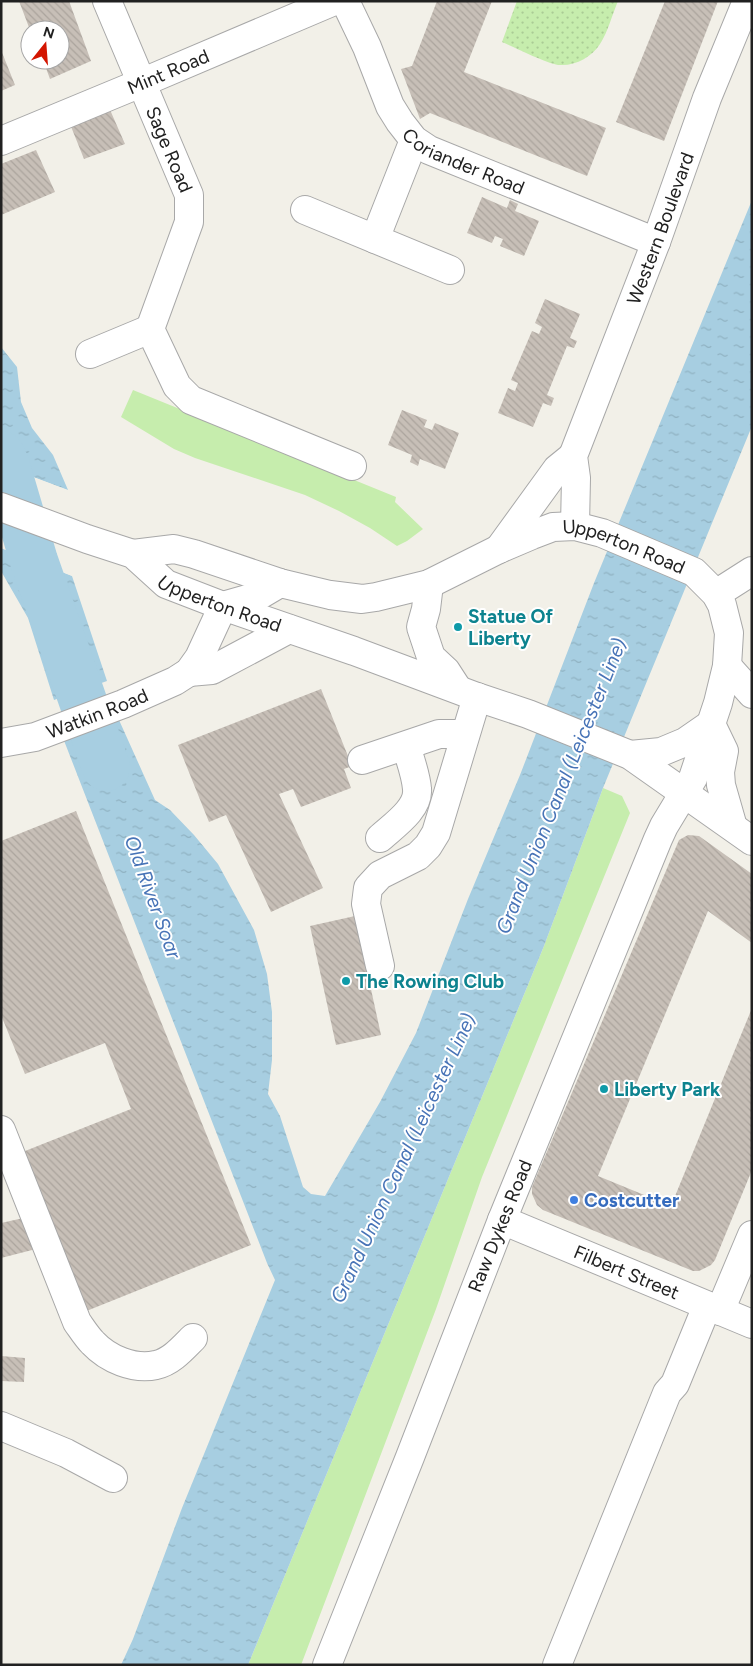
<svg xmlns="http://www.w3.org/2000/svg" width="753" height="1666" font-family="Figtree,sans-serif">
	<defs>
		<pattern id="garden-dots" width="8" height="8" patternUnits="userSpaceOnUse" patternTransform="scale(1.25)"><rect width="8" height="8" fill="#c6edad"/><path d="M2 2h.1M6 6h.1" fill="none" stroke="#aacb95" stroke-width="1.8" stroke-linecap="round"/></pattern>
		<pattern id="water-ripples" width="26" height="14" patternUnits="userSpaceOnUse" patternTransform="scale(1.25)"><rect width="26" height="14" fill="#a7cee1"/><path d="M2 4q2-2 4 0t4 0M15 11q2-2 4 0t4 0" fill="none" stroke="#8fb1c1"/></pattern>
		<pattern id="building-back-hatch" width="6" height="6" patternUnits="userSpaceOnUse" patternTransform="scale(1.25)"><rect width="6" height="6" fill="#c7bfb7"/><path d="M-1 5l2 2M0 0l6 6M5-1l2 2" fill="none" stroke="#aba49d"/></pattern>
	</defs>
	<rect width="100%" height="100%" fill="#f2f0e8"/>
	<!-- grass -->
	<path fill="#c6edad" d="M133 390 396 497 395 502 423 529 407 541 397 546 370 528 339 511 305 495 195 458 174 449 121 417Z
		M603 788 622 796 630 813 482 1177 436 1309 301 1665H248L544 946Z"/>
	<!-- garden -->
	<path fill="url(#garden-dots)" d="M517 1H618C612 15 608 32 600 44 592 57 575 66 560 65 550 65 514 47 502 42Z"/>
	<!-- water -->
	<path fill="url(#water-ripples)" d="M752 200V426L603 788 544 946 248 1665H121L133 1639 182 1508 275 1280 267 1263 63 738 119 720 155 800 170 810 194 835 218 864 254 930 267 974 272 1012V1060L268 1094 280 1116 303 1187 311 1194 325 1196 380 1102 416 1033 468 899 520 775 594 583Z
		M1 347 17 367 21 402 32 428 53 455 68 490 1 465Z
		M1 548 72 576 107 681 54 700 28 618 1 571Z"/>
	<!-- pier -->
	<path fill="#f2f0e8" d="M1 465 70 491 67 492 1 467Z
		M1 546 73 573 75 577 1 548Z"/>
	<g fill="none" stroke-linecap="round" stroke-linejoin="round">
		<!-- river -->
		<path stroke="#a7cee1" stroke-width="48" d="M1 455 6 466 34 561 106 767"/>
	</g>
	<!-- building -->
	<path fill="url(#building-back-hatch)" d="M19 1H69L91 61 50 79 43 60H60V30H30Z
		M437 1H492L464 72 606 128 587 176 430 113 420 119 401 69 412 66Z
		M665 1H718L664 141 616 122Z
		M1 50 15 85 1 91Z
		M107 103 125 144 84 159 68 119Z
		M36 150 55 192 1 215V164Z
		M482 197 507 208 510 200 518 204 515 211 539 221 524 256 500 246 503 239 495 236 492 243 467 233Z
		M545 299 580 314 570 338 577 341 574 348 567 346 547 395 554 398 551 406 543 403 533 427 498 413 508 388 515 391 518 383 511 380 532 331 539 334 542 327 535 323Z
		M402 410 427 420 424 427 432 430 435 423 459 433 445 469 420 459 418 466 410 462 412 455 388 445Z
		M321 689 352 766 344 769 351 788 301 807 293 789 279 794 323 888 271 912 226 815 209 822 178 745Z
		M76 811 251 1245 84 1312 20 1153 131 1109 105 1043 25 1074 1 1015V841Z
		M688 835 699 836 752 874V943L708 911 598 1176 671 1206 752 1008V1170L715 1260 711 1265 699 1271H693L543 1210 537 1205 532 1194V1187L679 840Z
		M355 916 381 1035 336 1045 310 926Z
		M28 1217 36 1249 1 1258V1223Z
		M1 1356 25 1358 24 1382 1 1381Z"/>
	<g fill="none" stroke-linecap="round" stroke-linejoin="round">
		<defs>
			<g id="minor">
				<path id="s1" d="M107 1 189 195V222L150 329 177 386 191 400 352 466"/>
				<path id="s2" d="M345 1 367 47 390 106 400 122 414 140 429 150 656 242"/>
				<path id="s3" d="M1 141 141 83 334 1"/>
				<path d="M305 210 450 270"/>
				<path d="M375 239 414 140"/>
				<path d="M90 354 150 329"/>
				<path id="s4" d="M1 507 87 539 133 554 166 584 223 606 354 651 477 697 528 714 630 755 752 841"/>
				<path id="s5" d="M575 526 576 478 573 456 656 242 707 98 747 1"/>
				<path d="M499 549 557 469 573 456"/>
				<path id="s6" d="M133 554 174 549 194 554 280 583 330 595 362 599 376 597 429 584 499 549 532 535 553 527 575 526 602 533 694 572 716 594 722 605 729 633 727 666 718 703 693 778 664 826 658 839 502 1220 410 1457 327 1665"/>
				<path d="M429 584 426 609 421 627 431 657 446 671 457 688"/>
				<path d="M716 594 752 571"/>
				<path d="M727 666 752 694"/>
				<path d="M189 672 212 670 289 629"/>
				<path d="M711 724 724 751 720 772 721 785 733 827"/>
				<path id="s7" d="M1 743 35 737 123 704 175 681 189 672 199 658 223 606 258 596 280 583"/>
				<path d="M630 755 661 752 685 742 711 724"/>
				<path d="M362 760 439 734H465"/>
				<path d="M380 838C393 826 419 809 417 789 416 775 410 759 406 746"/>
				<path d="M380 966 366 904 368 888 380 875 418 856 428 846 436 833 477 697"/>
				<path d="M1 1130 77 1322C82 1329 87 1337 93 1343 108 1359 134 1370 156 1365 171 1362 183 1348 193 1338"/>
				<path id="s8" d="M502 1220 752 1324"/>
				<path d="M720 1311 752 1235"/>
				<path d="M1 1426 66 1453 113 1478"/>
				<path d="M557 1665 667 1393 675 1384 707 1306"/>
			</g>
		</defs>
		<!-- minor casing -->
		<use href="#minor" stroke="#a8a8a8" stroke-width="30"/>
		<!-- minor -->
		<use href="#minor" stroke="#fff" stroke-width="28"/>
	</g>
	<!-- markers -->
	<g fill="#0f9aa8" stroke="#fff" stroke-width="2">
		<circle cx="458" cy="627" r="5"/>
		<circle cx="346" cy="981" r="5"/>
		<circle cx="604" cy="1089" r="5"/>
	</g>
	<circle fill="#3f7fe0" stroke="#fff" stroke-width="2" cx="574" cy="1200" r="5"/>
	<g text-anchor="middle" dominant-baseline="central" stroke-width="4" stroke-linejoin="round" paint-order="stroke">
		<!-- street labels -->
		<g font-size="19" fill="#212121" stroke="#fff">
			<text stroke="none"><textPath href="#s3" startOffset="181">Mint Road</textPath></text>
			<text stroke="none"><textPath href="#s1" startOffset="161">Sage Road</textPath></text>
			<text stroke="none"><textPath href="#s2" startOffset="210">Coriander Road</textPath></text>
			<text stroke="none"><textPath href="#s5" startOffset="314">Western Boulevard</textPath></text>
			<text stroke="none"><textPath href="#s6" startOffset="516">Upperton Road</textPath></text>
			<text stroke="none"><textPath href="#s4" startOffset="242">Upperton Road</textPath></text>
			<text stroke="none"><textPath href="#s7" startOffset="101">Watkin Road</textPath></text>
			<text transform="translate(500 1226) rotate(-68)">Raw Dykes Road</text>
			<text stroke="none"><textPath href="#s8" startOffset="135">Filbert Street</textPath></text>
		</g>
		<!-- culture labels -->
		<g font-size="19" font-weight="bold" fill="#0d838f" stroke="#fff" text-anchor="start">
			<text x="468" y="616">Statue Of<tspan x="468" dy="22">Liberty</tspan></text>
			<text x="356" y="981">The Rowing Club</text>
			<text x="614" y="1089">Liberty Park</text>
		</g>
		<!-- shop labels -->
		<g font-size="19" font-weight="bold" fill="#366cbe" stroke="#fff" text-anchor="start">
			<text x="584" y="1200">Costcutter</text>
		</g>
		<!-- water labels -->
		<g font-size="20" font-style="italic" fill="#4874b7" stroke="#fff">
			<text transform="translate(561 786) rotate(-68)">Grand Union Canal (Leicester Line)</text>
			<text transform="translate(153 897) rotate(70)">Old River Soar</text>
			<text transform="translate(403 1158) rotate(-65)">Grand Union Canal (Leicester Line)</text>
		</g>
	</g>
	<!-- border -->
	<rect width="753" height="1666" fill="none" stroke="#212121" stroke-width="5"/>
	<!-- north arrow -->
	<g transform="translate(45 45) rotate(17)"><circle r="24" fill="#ffffff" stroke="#a6a6a6"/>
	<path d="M0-4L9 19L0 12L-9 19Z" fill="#d31500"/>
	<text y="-8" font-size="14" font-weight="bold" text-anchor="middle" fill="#212121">N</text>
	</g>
</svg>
